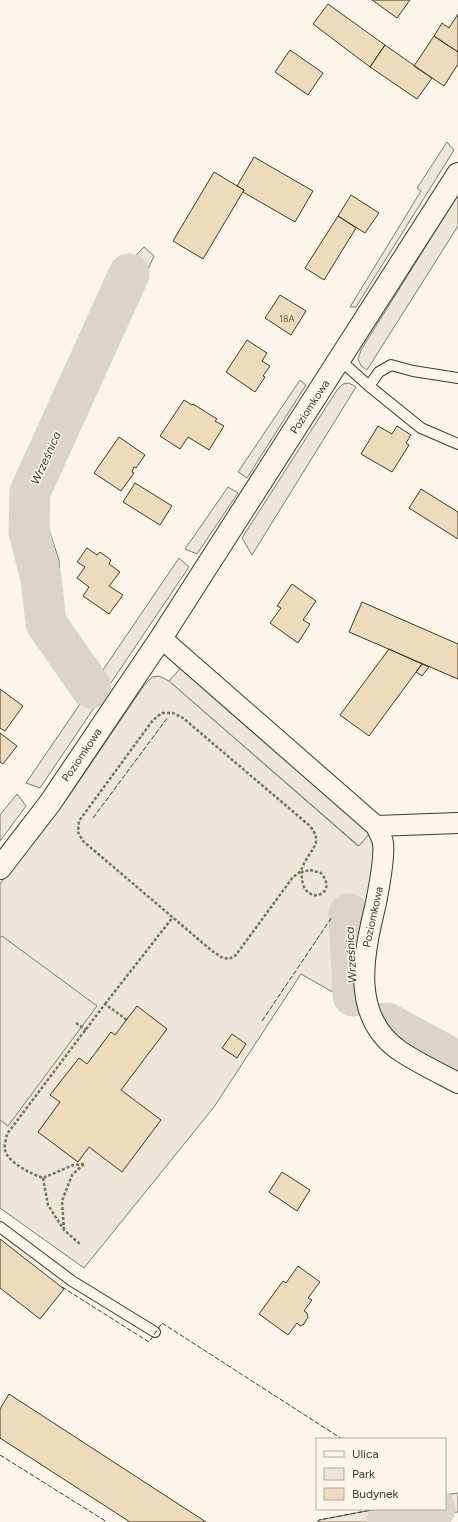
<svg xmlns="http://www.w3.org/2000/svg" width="458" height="1522" font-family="Figtree,sans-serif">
	<rect width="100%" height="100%" fill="#fbf6e9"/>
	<!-- green -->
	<path fill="#ede6d9" stroke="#887966" d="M447 142 454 150 356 307H350L421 191 417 188Z
		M458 195V226L367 370 361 366 358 359 361 350Z
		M144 247 154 256 57 471 44 514 59 560 62 612 103 670 179 558 189 567 40 788 26 783 80 704 36 622 31 606 33 584 23 557 19 536 21 493 121 271Z
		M300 380 306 385 247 478 238 472Z
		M349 383 356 387 252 555 242 538 337 390 343 384Z
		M228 487 238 493 197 554 185 549Z
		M159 676 169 681 358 846 369 834 374 841 373 884 359 1007 301 974 214 1107 84 1268 0 1208V884L69 796 143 687 152 677Z
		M17 794 26 806 0 841V815Z
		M375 1002 458 1046V1076L406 1047 391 1033Z
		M458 1493V1512L447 1513 414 1522H317L319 1520 377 1509H445V1495Z"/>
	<!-- parking -->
	<path fill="#ede7d9" stroke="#887966" d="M187 661 376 826 359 846 169 681Z
		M2 936 97 1006 8 1126 0 1120V938Z"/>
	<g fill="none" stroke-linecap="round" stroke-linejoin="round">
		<!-- river -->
		<path stroke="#dcd4c6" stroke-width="41" d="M91 688 46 623 41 578 29 532 30 492 129 274
			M349 914 353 996
			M387 1023 458 1062
			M387 1522 435 1509"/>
	</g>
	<!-- building -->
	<path fill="#ecdcbc" stroke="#4a3520" d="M372 0H410L397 18Z
		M328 4 385 45 370 67 313 24Z
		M458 14V52L434 36 442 23 449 28Z
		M434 36 458 52V64L444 86 414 66Z
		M385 45 432 78 417 99 370 67Z
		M290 50 323 73 308 95 275 72Z
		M254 157 313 191 295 222 243 192 244 190 237 186Z
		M214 172 244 190 203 259 173 241Z
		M351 195 379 213 365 233 338 216Z
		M338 216 356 228 324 280 305 268Z
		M280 295 306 311 291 335 265 318Z
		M247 340 267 353 262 361 270 366 263 376 265 377 255 392 226 372Z
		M184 400 192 405 193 404 217 419 215 421 224 426 209 450 188 437 180 449 160 436Z
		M378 426 392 434 397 426 411 435 406 443 409 445 392 472 361 454Z
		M119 437 145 455 136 468 134 467 132 472 134 473 121 491 94 473Z
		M135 483 172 506 160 525 123 502Z
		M421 489 458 512V539L409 508Z
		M87 548 97 555 100 552 111 560 109 564 120 572 109 586 123 595 109 614 83 596 89 587 77 578 85 567 77 562Z
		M292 584 316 601 303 620 310 624 298 643 270 623 281 608 277 606Z
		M362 602 458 644V679L349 632Z
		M389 649 422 664 369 736 340 715Z
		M422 664 429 667 422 676 416 672Z
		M0 689 23 706 5 731 0 728Z
		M0 733 17 746 3 764 0 762Z
		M137 1006 167 1029 121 1090 161 1120 122 1172 89 1147 78 1162 38 1132 60 1102 50 1095 79 1058 87 1064 111 1032 115 1035Z
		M232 1034 246 1044 237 1058 222 1048Z
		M282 1172 310 1190 297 1211 269 1192Z
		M0 1239 64 1289 40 1319 0 1288Z
		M298 1266 320 1282 308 1298 312 1300 304 1311 307 1313 308 1317 304 1324 300 1326 297 1323 288 1335 259 1314 283 1281 286 1283Z
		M9 1394 206 1522H130L0 1438V1409Z"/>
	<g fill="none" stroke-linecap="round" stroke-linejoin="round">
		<defs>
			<path id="service" d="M340 360 369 386 421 428 458 444
				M369 386 379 372 391 365 413 371 458 378
				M0 1227 72 1281 155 1332"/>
			<path id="minor" d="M161 638 376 826C378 831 382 837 383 843 385 858 379 887 376 903 364 953 349 1016 400 1051 418 1063 439 1073 458 1083
				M376 826 458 823"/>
			<path id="tertiary" d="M0 868 50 803 161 638 458 174"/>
		</defs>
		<!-- service casing -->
		<use href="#service" stroke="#4a3520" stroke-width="12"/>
		<!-- minor casing -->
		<use href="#minor" stroke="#4a3520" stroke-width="22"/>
		<!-- tertiary casing -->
		<use href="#tertiary" stroke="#4a3520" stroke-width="24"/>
		<!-- path -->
		<path stroke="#7f6f5c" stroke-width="2.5" stroke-dasharray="3 2" stroke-linecap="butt" d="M162 713H173L183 718 310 826C322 842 314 846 306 860 300 870 304 870 293 877L236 955 229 959 221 957 211 950 83 841 78 832 79 821 153 720Z
			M310 870 321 873C341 897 299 908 302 872Z
			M105 1004 173 917
			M76 1023 86 1030
			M84 1164 73 1165 43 1178C32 1174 8 1163 5 1150 4 1146 6 1139 7 1134L105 1004 127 1020
			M43 1178 48 1205 64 1230 80 1244
			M64 1230 62 1201 72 1175 84 1164"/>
		<!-- service -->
		<use href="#service" stroke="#fbf6e9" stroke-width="10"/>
		<!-- minor -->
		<use href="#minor" stroke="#fbf6e9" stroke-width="20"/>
		<!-- tertiary -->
		<use href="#tertiary" stroke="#fbf6e9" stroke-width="22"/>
		<!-- fence -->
		<path stroke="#4a3520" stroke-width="1" stroke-dasharray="5 2" stroke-linecap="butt" d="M93 818 168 717
			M262 1021 332 917
			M62 1287 149 1342 162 1323 342 1439
			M0 1455 107 1522
			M317 1522 319 1520 377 1509"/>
	</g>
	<g text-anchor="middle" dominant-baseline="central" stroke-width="3" stroke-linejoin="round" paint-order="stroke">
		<!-- number labels -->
		<g font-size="9" fill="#725f47">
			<text x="287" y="318">18A</text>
		</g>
		<!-- street labels -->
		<g font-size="11" fill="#4a3520" stroke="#fbf6e9">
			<text transform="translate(310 407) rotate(-57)">Poziomkowa</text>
			<text transform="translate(82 755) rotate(-56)">Poziomkowa</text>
			<text transform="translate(373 917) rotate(-78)">Poziomkowa</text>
		</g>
		<!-- water labels -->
		<g font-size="12" font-style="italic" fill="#4a3520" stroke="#fbf6e9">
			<text transform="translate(46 458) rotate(-66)">Wrześnica</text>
			<text transform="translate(351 955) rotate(-93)">Wrześnica</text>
		</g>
	</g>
	<!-- legend -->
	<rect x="316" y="1438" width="130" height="72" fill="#fbf6e9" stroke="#b4a999"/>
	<rect x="324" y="1451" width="20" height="6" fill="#fbf6e9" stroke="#b4a999"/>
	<text x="352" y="1458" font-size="12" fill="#4a3520">Ulica</text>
	<rect x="324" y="1468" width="20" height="12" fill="#ede6d9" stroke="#b4a999"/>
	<text x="352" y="1478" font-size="12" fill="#4a3520">Park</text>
	<rect x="324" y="1488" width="20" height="12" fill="#ecdcbc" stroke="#b4a999"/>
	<text x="352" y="1498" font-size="12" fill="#4a3520">Budynek</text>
</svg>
